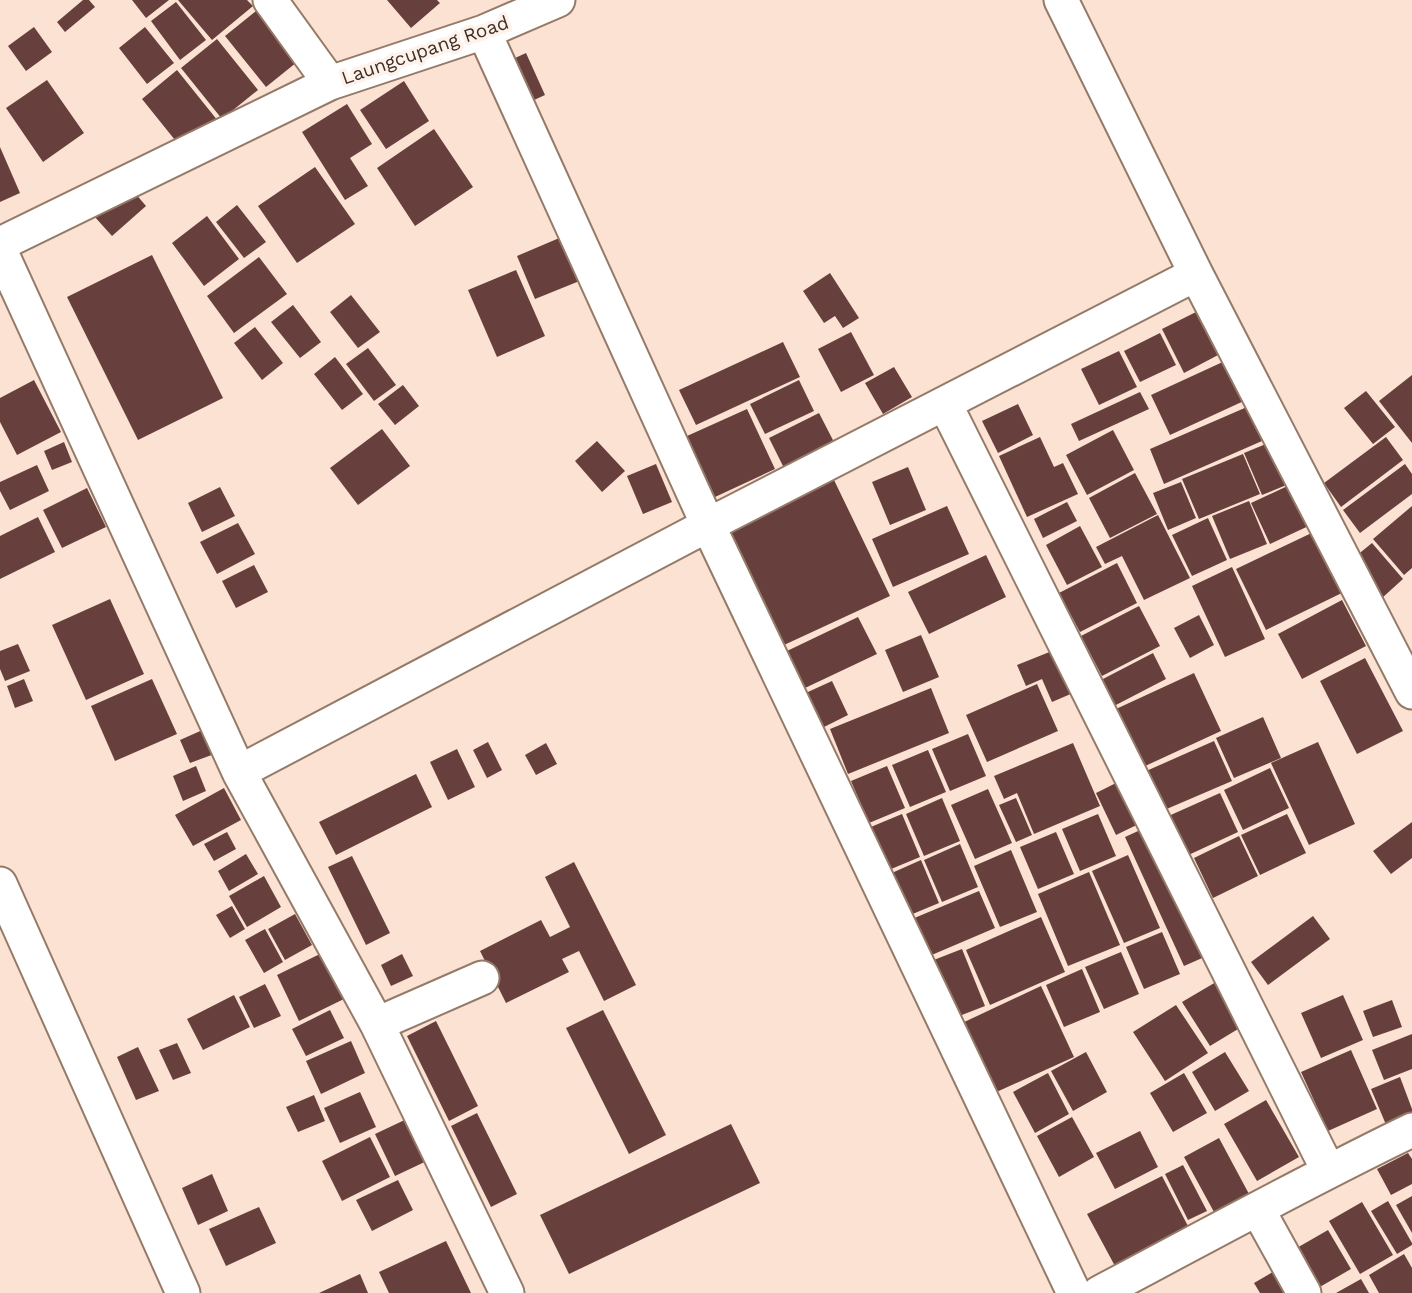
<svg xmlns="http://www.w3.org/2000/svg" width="1412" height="1293" font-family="'Work Sans',sans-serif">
	<rect width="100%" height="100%" fill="#fbe2d2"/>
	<!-- building -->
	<path fill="#67403e" d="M83 0H89L95 7 65 32 57 22Z
		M132 0H169L146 18Z
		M178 0H247L253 6 212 40Z
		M387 0H437L440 3 411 28Z
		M176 2 206 40 180 60 151 21Z
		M261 7 302 58 266 87 225 36Z
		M34 27 52 52 26 71 8 46Z
		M145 27 174 63 147 84 119 48Z
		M217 39 258 90 222 119 181 68Z
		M526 53 545 95 521 106 502 64Z
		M177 70 218 121 183 150 142 99Z
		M47 80 84 133 43 162 6 108Z
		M404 81 429 121 386 149 360 110Z
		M347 104 372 144 350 158 368 186 345 200 302 132Z
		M434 129 473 187 415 226 377 168Z
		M0 147 20 193 0 202Z
		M315 167 355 224 297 263 258 206Z
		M129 186 146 206 112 236 94 216Z
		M237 205 266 242 244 258 216 222Z
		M207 216 239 259 204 286 172 243Z
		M564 236 582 280 535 299 517 256Z
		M152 255 223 398 138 440 67 297Z
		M259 257 287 294 234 333 207 296Z
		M516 270 545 336 497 357 468 290Z
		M830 273 859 318 843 328 835 316 824 323 803 291Z
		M351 295 380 332 358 348 330 312Z
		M293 305 321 342 300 358 271 322Z
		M1198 311 1220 354 1184 373 1162 329Z
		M255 327 283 363 262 380 234 343Z
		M851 332 874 375 841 392 818 349Z
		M1160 333 1176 365 1140 382 1124 351Z
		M783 342 800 377 696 425 679 390Z
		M368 348 396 385 374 401 346 364Z
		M1119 351 1137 387 1099 405 1081 369Z
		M335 357 363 394 342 410 314 374Z
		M1227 360 1246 400 1170 435 1151 395Z
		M894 367 912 397 883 414 865 383Z
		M1412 375V443L1379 401Z
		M34 380 61 432 17 455 0 422V398Z
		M799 380 814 411 765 434 750 404Z
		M403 385 419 406 395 425 378 404Z
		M1366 391 1395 427 1373 444 1344 408Z
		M1140 392 1149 409 1079 441 1071 424Z
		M1018 404 1033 435 998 453 982 421Z
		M1247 407 1262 441 1164 484 1150 449Z
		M747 409 775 469 715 497 687 436Z
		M819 413 835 444 785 470 769 438Z
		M382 429 410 466 358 505 330 468Z
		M1113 430 1134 470 1087 495 1066 455Z
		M1040 437 1054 467 1063 463 1078 494 1027 517 999 456Z
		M1386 437 1403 460 1341 507 1324 483Z
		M1278 439 1296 481 1262 495 1244 453Z
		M597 441 625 471 602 492 575 461Z
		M64 442 72 462 52 470 44 451Z
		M1243 454 1260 494 1199 519 1182 479Z
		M656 464 672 502 643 514 627 476Z
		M1405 464 1412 474V494L1360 533 1343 510Z
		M37 465 49 491 10 510 0 491V482Z
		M908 467 926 510 890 525 872 482Z
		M1135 473 1157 514 1110 538 1089 498Z
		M834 480 890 596 784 645 729 530Z
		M1181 482 1196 518 1168 530 1153 493Z
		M1296 482 1315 523 1270 544 1251 503Z
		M220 487 235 516 202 532 188 503Z
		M87 488 106 527 62 548 43 510Z
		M1249 501 1267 544 1230 559 1212 516Z
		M1067 502 1077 521 1043 538 1034 519Z
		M947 506 969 554 893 587 872 539Z
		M1412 506V568L1404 575 1373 539Z
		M1158 515 1190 578 1144 600 1122 556 1105 564 1096 547Z
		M38 517 55 552 0 579V536Z
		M1208 518 1227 560 1192 576 1172 535Z
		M238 523 255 554 217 574 200 542Z
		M1080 526 1102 567 1067 585 1046 545Z
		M1320 529 1350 589 1266 630 1236 569Z
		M1372 543 1403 579 1382 598 1350 561Z
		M986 555 1006 597 929 634 908 592Z
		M1117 563 1137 603 1080 632 1059 593Z
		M254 565 268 592 236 608 222 581Z
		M1232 567 1265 639 1225 657 1192 586Z
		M110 599 144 674 86 700 52 625Z
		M1342 600 1366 646 1302 679 1278 634Z
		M1139 606 1160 646 1102 676 1081 636Z
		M1199 615 1214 645 1190 658 1174 628Z
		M858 617 877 654 805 688 787 651Z
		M921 635 939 677 903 692 885 650Z
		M18 644 30 671 5 681 0 669V651Z
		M1062 647 1080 690 1052 702 1042 679 1026 686 1017 665Z
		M1153 653 1166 679 1114 706 1101 680Z
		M1365 658 1403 731 1357 754 1320 681Z
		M1194 673 1221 731 1143 767 1116 709Z
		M24 679 33 701 15 708 7 686Z
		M152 679 177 734 115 761 91 706Z
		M832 681 848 715 814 732 797 697Z
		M1037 684 1058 731 987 762 966 715Z
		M931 688 949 733 848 774 830 729Z
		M1263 717 1281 758 1234 778 1216 738Z
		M207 728 217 753 190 763 180 740Z
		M968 734 986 776 950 791 932 749Z
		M1214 741 1232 781 1162 811 1144 772Z
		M488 742 502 770 487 778 473 750Z
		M1318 742 1355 824 1309 845 1271 763Z
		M546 743 557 764 536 775 525 755Z
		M1073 743 1100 806 1034 834 1017 793 1004 799 994 776Z
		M457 749 475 787 448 800 430 762Z
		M928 750 946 792 910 807 892 765Z
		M196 766 206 791 183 801 173 776Z
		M887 766 905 808 869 823 851 781Z
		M1270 768 1289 808 1243 830 1224 790Z
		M416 774 432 807 336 855 319 822Z
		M1126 778 1147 820 1116 835 1096 793Z
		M224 788 241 820 193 846 175 815Z
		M988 789 1012 843 975 859 951 805Z
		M1220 793 1238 832 1182 858 1164 818Z
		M942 798 960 841 924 856 906 814Z
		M1016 798 1032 835 1016 842 999 805Z
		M902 814 920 857 884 872 866 829Z
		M1098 814 1116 856 1080 871 1062 829Z
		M1287 814 1306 853 1260 875 1241 835Z
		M1412 822V858L1391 874 1373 851Z
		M1149 826 1209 955 1184 966 1125 837Z
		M227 832 236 849 214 861 204 844Z
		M1056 832 1074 874 1038 889 1020 847Z
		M1239 836 1258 876 1213 898 1194 858Z
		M960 844 978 887 942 902 924 860Z
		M1011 850 1037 912 1000 927 974 866Z
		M246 854 258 874 229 891 218 871Z
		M1128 855 1160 928 1124 943 1092 871Z
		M352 856 390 933 366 945 328 867Z
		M921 860 939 903 903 918 885 876Z
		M574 862 636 985 604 1001 579 951 562 959 569 972 506 1003 480 951 541 920 550 937 570 927 545 877Z
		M1089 872 1120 945 1068 966 1038 894Z
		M264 876 281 907 247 927 229 896Z
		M979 891 995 928 927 957 912 919Z
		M232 906 245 929 230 938 216 915Z
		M295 914 312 945 285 960 268 929Z
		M1313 916 1330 939 1268 985 1251 962Z
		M1041 917 1065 972 990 1005 966 950Z
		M265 929 283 962 264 973 245 940Z
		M1162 932 1180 974 1144 989 1126 947Z
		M962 949 985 1006 949 1020 926 963Z
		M326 951 348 997 299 1021 277 975Z
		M1121 952 1139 994 1104 1009 1085 967Z
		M402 954 413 976 391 986 381 965Z
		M1082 969 1100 1012 1064 1027 1046 985Z
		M1216 982 1243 1026 1210 1046 1182 1002Z
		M265 984 281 1016 254 1028 239 997Z
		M1041 986 1074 1057 992 1094 960 1024Z
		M234 995 250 1027 203 1050 187 1019Z
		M1343 995 1363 1040 1321 1058 1301 1013Z
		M1392 1000 1402 1027 1373 1037 1363 1011Z
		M1176 1005 1208 1053 1165 1081 1133 1032Z
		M330 1010 344 1038 306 1056 292 1029Z
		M603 1010 666 1135 629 1154 566 1028Z
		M436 1021 478 1106 449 1121 407 1036Z
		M1412 1034V1069L1384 1080 1372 1050Z
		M351 1041 365 1073 321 1094 306 1061Z
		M177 1043 191 1073 173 1080 159 1050Z
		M138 1047 159 1091 136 1100 117 1057Z
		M1351 1050 1377 1109 1328 1131 1301 1072Z
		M1086 1052 1107 1092 1073 1111 1051 1071Z
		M1225 1052 1249 1091 1215 1111 1192 1072Z
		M1048 1073 1069 1114 1035 1133 1013 1092Z
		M1184 1073 1207 1113 1173 1132 1150 1093Z
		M1400 1077 1412 1109V1117L1387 1127 1371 1089Z
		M360 1092 376 1127 340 1143 324 1108Z
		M314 1095 325 1121 298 1132 286 1107Z
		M1266 1100 1299 1157 1257 1181 1224 1124Z
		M477 1113 517 1194 491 1207 451 1126Z
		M411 1117 431 1159 395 1176 375 1134Z
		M1072 1117 1094 1157 1059 1177 1037 1136Z
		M731 1124 760 1183 569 1274 540 1215Z
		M1140 1131 1158 1167 1115 1189 1096 1153Z
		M370 1137 390 1177 342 1201 322 1161Z
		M1219 1138 1249 1194 1214 1212 1184 1157Z
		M1408 1153 1412 1159V1184L1391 1195 1377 1169Z
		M1183 1165 1207 1211 1188 1220 1165 1174Z
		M212 1174 228 1211 198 1225 182 1188Z
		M1162 1176 1190 1230 1116 1268 1087 1214Z
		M398 1180 413 1210 372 1231 356 1200Z
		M1412 1196V1233L1396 1205Z
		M1388 1201 1412 1243V1245L1397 1254 1371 1211Z
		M1362 1202 1393 1255 1360 1274 1329 1221Z
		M259 1207 276 1243 226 1266 209 1229Z
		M1328 1230 1351 1269 1318 1288 1295 1249Z
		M446 1241 471 1293H389L379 1272Z
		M1404 1254 1412 1268V1293H1379L1369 1275Z
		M1278 1269 1293 1293H1260L1254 1283Z
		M360 1274 368 1293H319Z
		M1361 1279 1369 1293H1336Z"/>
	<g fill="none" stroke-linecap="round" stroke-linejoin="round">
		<defs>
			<path id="minor" d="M270 0 330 83
				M1061 0 1196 274 1412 692
				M484 32 708 525 1074 1293
				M0 244 330 83 484 32 558 0
				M0 250 239 772 377 1024 507 1293
				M945 404 1328 1170
				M239 772 708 525 1196 274
				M0 884 183 1293
				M377 1024 482 978
				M1258 1210 1304 1293
				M1099 1293C1203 1238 1306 1181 1412 1130"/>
		</defs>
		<!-- minor casing -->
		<use href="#minor" stroke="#957a68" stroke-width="37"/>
		<!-- minor -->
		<use href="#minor" stroke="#fff" stroke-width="33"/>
	</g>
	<g text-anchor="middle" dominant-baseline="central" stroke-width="7" stroke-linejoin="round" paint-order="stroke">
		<!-- street labels -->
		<g font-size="19" fill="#3c3129" stroke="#fff2ea">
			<text transform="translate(425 50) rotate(-19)">Laungcupang Road</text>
		</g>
	</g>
</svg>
